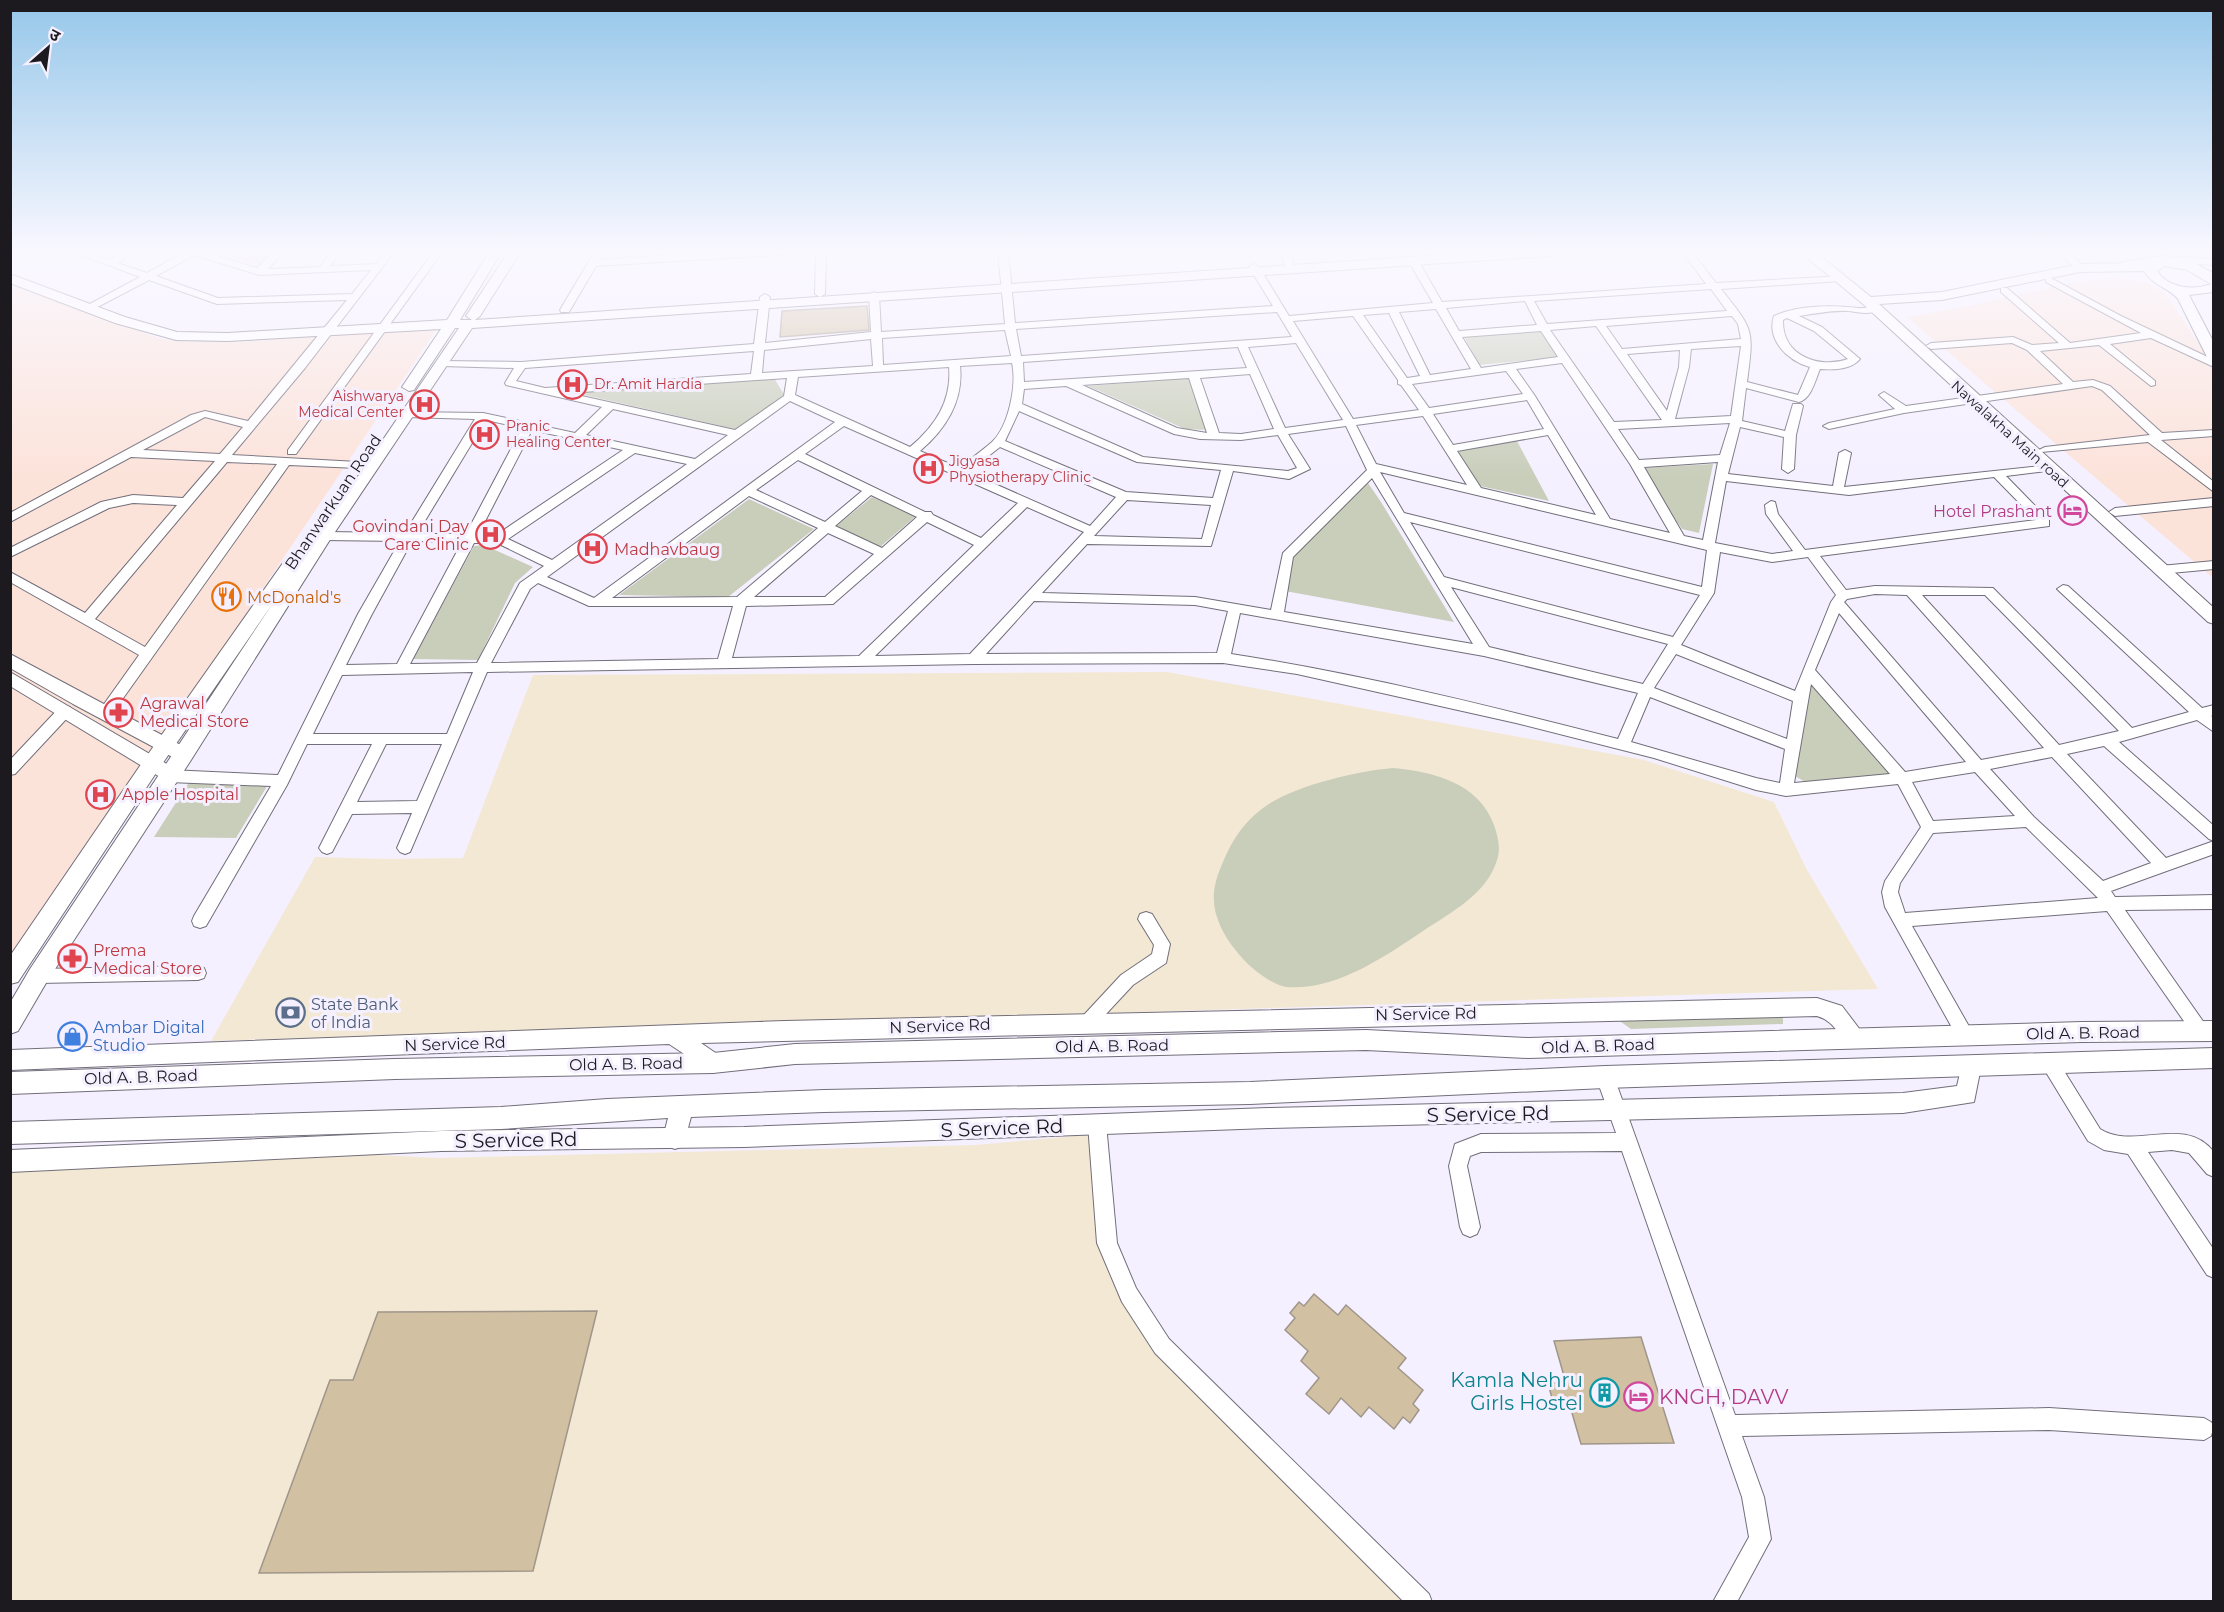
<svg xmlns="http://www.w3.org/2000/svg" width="2224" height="1612" font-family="Montserrat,'Noto Sans Devanagari',sans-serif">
	<rect width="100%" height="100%" fill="#f5f0ff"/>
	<!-- commercial -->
	<path fill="#fce3da" d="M2116 278 2146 282 2165 293 2213 365V578L1907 317 1965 307 2073 282Z
		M11 284 158 338 191 342H241L439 326 227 642 11 956Z"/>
	<!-- education -->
	<path fill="#f3e8d3" d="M1167 672 1644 760 1774 802 1807 870 1878 989 211 1041 315 857 388 859 463 858 533 675Z
		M1098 1134 1107 1243 1162 1346 1421 1602H11V1171L278 1157 377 1155 438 1158 975 1145Z"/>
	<!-- green -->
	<path fill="#c9cebb" d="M207 251H276L262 266Z
		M611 251H731V256L602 262Z
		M1544 331 1563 357 1479 365 1463 335Z
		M774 378 785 396 739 430 576 393Z
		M1190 378 1207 430 1185 429 1088 386Z
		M1517 441 1549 501 1480 486 1456 451Z
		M1713 464 1699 533 1682 529 1640 468Z
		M1368 483 1381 502 1454 622 1285 591 1289 557Z
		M872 497 916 516 880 547 835 527Z
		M749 499 814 529 728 597 619 595Z
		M484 545 533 567 515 583 478 660 413 659 474 546Z
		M1808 671 1902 778 1814 787 1788 772Z
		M1393 768C1433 772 1478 782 1494 825 1498 837 1501 848 1497 860 1487 894 1450 913 1423 931 1384 957 1336 991 1286 987 1273 985 1253 970 1244 960 1232 947 1221 932 1216 914 1211 895 1215 880 1223 862 1232 840 1244 822 1263 808 1292 786 1357 771 1393 768Z
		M193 776 272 778 236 838 154 837Z
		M1783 1007V1024L1631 1029 1604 1010Z"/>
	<!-- building -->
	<path fill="#d2c0a2" stroke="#9e968a" stroke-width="1.5" d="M867 306 869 330 780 337 782 311Z
		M1314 1294 1338 1315 1346 1305 1406 1358 1398 1368 1423 1390 1413 1404 1419 1410 1410 1423 1403 1417 1394 1429 1369 1407 1361 1417 1341 1398 1329 1414 1306 1394 1319 1378 1301 1361 1308 1351 1285 1330 1295 1318 1290 1313 1299 1302 1304 1306Z
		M597 1311 533 1571 259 1573 330 1380H353L378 1312Z
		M1641 1337 1674 1443 1581 1444 1570 1406H1554L1548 1383H1566L1554 1341Z"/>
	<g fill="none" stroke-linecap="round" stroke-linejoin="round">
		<defs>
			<path id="minor" d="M71 251H85L109 260 125 251H138L117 263 147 273 187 251H201L257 268 274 251H284L268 269 320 267 332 251H341L330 266 376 264 386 251H395L305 368 232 455 358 462 364 465 358 468 289 465 109 718 104 719 97 714 139 655 10 582V572L85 613 177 505 133 503 109 508 10 557V548L101 502 133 495 183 498 215 461 131 457 10 522V513L191 415 205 411 248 421 347 300 217 304 149 280 90 311 85 308 86 306 140 277ZM194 255 259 275 371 270 352 294 218 298 156 276ZM205 417 243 427 220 454 143 450ZM227 462 277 464 145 647 95 619Z
				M434 251H443L296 454H288V450Z
				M595 251H604L600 260 739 251H799L795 254 596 266 569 312H561L560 310Z
				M816 251H826L825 294 820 297 815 294Z
				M998 251H1008L1015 323 1273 306 1249 267 1254 264 1259 267 1289 316 1433 303 1409 262 1414 259 1419 262 1442 302 1706 284 1682 251H1691L1716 283 1844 276V280L1841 281 1721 289C1754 331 1754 328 1747 382L1798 395 1810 367C1788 361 1766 340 1774 316 1798 305 1833 305 1858 308 1866 309 1873 304 1880 309 1870 316 1859 312 1848 311 1832 310 1814 314 1799 316L1822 327 1860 359C1851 370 1833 370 1820 369 1815 381 1811 399 1799 402L1746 388 1742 421 1785 431 1793 404H1801L1803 406 1796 435 1794 469 1788 473 1782 469 1784 437 1740 427 1728 474 1833 486 1839 453 1845 450 1851 453 1844 487 2051 465V469L2047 471 2006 476 2049 520V526L1820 556 1846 590 1875 586 1993 588 2132 728 2189 712 2057 589 2063 585 2068 586 2202 708 2214 705V715L2211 716 2214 718V732L2197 720 2119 742 2214 826V841L2209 839 2104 746 2067 754 2166 858 2214 841V854L2111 891 2115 897 2214 895V909L2125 910 2207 1027 2210 1032 2207 1037 2201 1040 2195 1037 2107 911 1912 926 1975 1037 1972 1042 1966 1045 1960 1042 1885 907 1882 892 1885 881 1921 827 1898 784 1786 796 1756 790 1654 758 1516 723 1297 674 1223 663 974 664 487 672 410 852 405 854 400 852 397 848 412 813 352 814 332 852 327 854 322 852 319 848 372 744H307L287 785 206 926 200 928 194 926 192 921 194 916 271 786 169 782 164 780 162 776 164 772 169 770 278 775 358 614 400 541 324 540 318 536 324 532 405 533 475 419 406 417 400 414 402 412 483 413 575 433 602 407 506 385 505 383 514 368 442 366 438 365V361L521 362 754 344 760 297 765 294 770 297 765 343 871 332 869 295 874 292 879 295 881 332 1005 324ZM1711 289 1727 311 1547 324 1534 301ZM1525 301 1537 325 1459 331 1446 308ZM1436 309 1471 369 1430 375 1399 312ZM1277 312 1292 337 1021 356 1016 329ZM1389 313 1420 376 1407 378 1363 315ZM1353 316 1398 380V384L1401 385 1419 410 1353 419 1293 321ZM1732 316 1738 324 1741 339 1622 349 1606 326ZM1787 318 1814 331 1848 359C1819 369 1782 356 1783 320ZM1596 326 1662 420 1614 422 1550 330ZM1005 330 1011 356 883 365 882 338ZM1541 331 1558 357 1481 368 1462 337ZM871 339 873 366 762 373 764 350ZM1296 343 1343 420 1285 428 1248 347ZM1741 346 1731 416 1675 419 1689 367 1691 349ZM1238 347 1247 368 1024 382 1023 362ZM1680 350 1679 367 1667 411 1627 354ZM754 351 751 374 545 388 516 381 525 368ZM1012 363C1017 384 1009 426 992 442 982 451 970 459 959 468L920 451C945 430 964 401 960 366ZM1562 363 1630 464 1670 533 1610 519 1535 396 1516 369ZM949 367C952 401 935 426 910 447L795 395 798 377ZM1506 371 1523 394 1429 408 1412 384ZM1250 374 1274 429 1241 434 1219 433 1200 378ZM787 378 784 396 735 430 568 393ZM1189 378 1207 433 1177 428 1082 385ZM1066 386 1174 434 1200 439 1241 440 1278 435 1297 468 1288 471 1143 457 1022 404 1024 389ZM1527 400 1544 429 1453 445 1433 414ZM790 401 835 422 594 598 547 577ZM613 409 728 435 695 459 586 435ZM1019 411 1137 462 1221 470 1213 498 1126 492 1005 441ZM1423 416 1467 485 1376 464 1356 425ZM486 420 522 428 466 534H417ZM1730 423 1720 455 1639 460 1618 429ZM844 426 1018 503 981 538 933 515 931 512H925L805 454ZM1346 426 1367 470 1283 553 1271 610 1195 597 1042 593 1087 544 1211 546 1233 471 1289 479 1310 469 1288 434ZM532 430 623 450 496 535H478ZM1548 435 1596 515 1481 488 1457 451ZM1000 447 1116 497 1090 526 968 472ZM635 453 687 464 552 560 508 539ZM798 460 862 491 825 522 756 490ZM1718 462 1703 540 1684 536 1644 467ZM1380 472 1707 550 1702 587 1404 513ZM1994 477 2036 520 1805 550 1778 514 1775 502 1771 501 1765 505 1766 514 1793 551 1772 554 1715 543 1726 481 1849 495ZM1372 478 1473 644 1284 612 1293 557ZM871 495 917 517 882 548 835 526ZM749 496 818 528 737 597 612 598ZM1127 500 1211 505 1202 539 1094 536ZM1027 507 1084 532 970 654 875 656ZM927 522 974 545 859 656 732 658 746 606 833 604ZM1410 522 1700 595 1673 637 1444 577ZM828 533 874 554 825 597H754ZM412 541 462 542 397 664 346 665 372 614ZM474 543H497L544 566 520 583 477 663 410 664ZM1720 552 1772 562 1808 557 1836 595 1831 602 1795 691 1681 645 1714 593ZM538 583 589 606H733L718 659 491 663 530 589ZM1451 587 1668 644 1643 684 1489 647ZM1875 594 1907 595 2044 748 1981 760 1844 602 1847 599ZM1922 595H1985L2119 731 2059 745ZM1034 601 1195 605 1228 611 1217 653 986 654ZM1240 613 1484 656 1638 693 1618 739C1490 706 1361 674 1231 654ZM1839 613 1966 762 1905 772 1815 670ZM1676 654 1793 701 1787 739 1654 688ZM473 672 447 734H313L342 675ZM1811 684 1890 774 1794 783ZM1650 697 1785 749 1780 783 1756 778 1631 742ZM386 744H442L417 801 357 802ZM2052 757 2151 863 2103 881 2034 817 1990 769ZM1975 772 2015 816 1933 821 1912 782ZM2026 827 2098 898 1905 913 1898 892 1900 883 1933 833Z
				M1279 251H1289L1294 265 1292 267H1286Z
				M1433 251H1443L1445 255 1437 257Z
				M2057 251H2067L2085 268 2077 270Z
				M2049 277 2121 316 2214 360V367L2151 338 2110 344 2155 381V385L2151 386 2099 345 2040 351 2073 382 2093 380 2110 386 2162 433 2214 430V436L2161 440 2214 482V492L2148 442 2041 452 2039 450 2045 447 2150 435 2102 390 2092 386 1904 413 1829 429 1823 426 1829 423 1895 409 1879 395 1884 392 1906 406 2063 384 2027 350 2012 343 1931 349 1926 346 1931 343 2013 337 2032 345 2059 343 2001 292V288H2007L2070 343 2141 333 2046 282V278Z
				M2214 498V506L2115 516 2109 512 2115 508Z
				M2214 561V569L2160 574 2154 570 2160 566Z
				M65 706 70 707 72 711 70 715 15 774 10 775V760L60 707Z
				M1146 912 1152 914 1170 944 1166 963 1133 985 1094 1027 1088 1030 1082 1027 1079 1022 1082 1017 1121 975 1152 954 1154 945 1138 919 1140 914Z
				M198 966 204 968 206 973 204 978 198 980 38 983 32 981 30 976 32 971 38 969Z
				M2050 1056 2056 1058 2100 1129C2135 1151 2184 1114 2214 1152V1177L2207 1174 2189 1153 2172 1150 2148 1152 2214 1250V1278L2207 1275 2128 1154 2104 1150 2088 1141 2041 1064 2044 1058Z
				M1605 1069 1611 1071 1614 1077 1735 1415 2049 1408 2204 1418 2211 1422 2214 1426 2211 1436 2204 1440 2049 1430 1742 1436 1764 1497 1771 1539 1737 1602H1713L1749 1537 1742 1497 1622 1151 1481 1152 1470 1156 1467 1166 1480 1227 1477 1234 1470 1237 1463 1234 1460 1227 1449 1166 1455 1144 1481 1134 1616 1133 1596 1077 1599 1071Z
				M1097 1115 1103 1118 1106 1124 1117 1243 1136 1288 1169 1339 1429 1594 1432 1602H1404L1155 1353 1122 1302 1097 1243 1088 1124 1091 1118Z"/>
			<path id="tertiary" d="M2161 256 2214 259V265L2161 262 2123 268 2117 265 2123 262Z
				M10 654 190 750 193 755 190 760 184 762 178 760 73 704 10 668Z
				M10 672 177 770 180 775 177 780 171 782 165 780 10 686Z
				M1817 998 1842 1006 1867 1039 1864 1046 1857 1048C1839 1042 1838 1022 1817 1016L701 1043 720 1056 724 1063 720 1070 713 1073 669 1044 10 1070V1050L785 1021Z
				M1970 1057 1977 1060 1981 1067 1974 1102 1903 1113 1268 1128 744 1147 441 1151 10 1172V1150L441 1131 744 1127 1268 1108 1903 1093 1957 1086 1963 1060Z"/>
			<path id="secondary" d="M490 251H502L460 320H472L466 316 509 251H521L480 316 475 320 1501 251H1570L1564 255 472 328 331 538 191 760 46 983 18 1031 10 1034V1003L30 969 273 603 158 770 18 982 10 984V956L144 760 285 560 291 559 299 563 459 328H455L414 390 409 391 402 387 441 329 228 341 176 340 115 323 10 283V274L125 317 177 332 228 333 447 320Z
				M1799 251H1814L1871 297 1942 292 2080 264 2150 263 2173 259 2196 264 2213 273 2214 292 2189 295 2214 343V361L2207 357 2178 299C2168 287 2153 286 2144 271L2080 272 1942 300 1879 304 2214 608V624L2208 622 1863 304ZM2165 266 2187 270 2211 284C2193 291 2168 288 2157 271Z
				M2214 1021V1041L2082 1042 1528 1058 1366 1050 795 1064 713 1073 395 1079 10 1094V1072L395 1059 713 1053 795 1044 1366 1030 1528 1038 2082 1022Z
				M2214 1048V1068L1605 1088 1250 1104 824 1112 691 1117 683 1146 675 1149 667 1146 663 1138 668 1118 501 1129 10 1144V1122L501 1107 607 1099 824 1090 1250 1082 1605 1066Z"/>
		</defs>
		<!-- minor casing -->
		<use href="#minor" stroke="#726e7a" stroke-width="2"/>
		<!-- tertiary casing -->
		<use href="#tertiary" stroke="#726e7a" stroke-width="2"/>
		<!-- secondary casing -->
		<use href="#secondary" stroke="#726e7a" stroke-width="2"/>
		<!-- minor -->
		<use href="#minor" fill="#fff" fill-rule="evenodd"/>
		<!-- tertiary -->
		<use href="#tertiary" fill="#fff" fill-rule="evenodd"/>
		<!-- secondary -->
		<use href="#secondary" fill="#fff" fill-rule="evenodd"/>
	</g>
	<!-- sky -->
	<linearGradient id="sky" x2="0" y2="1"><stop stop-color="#96c7ea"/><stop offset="0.53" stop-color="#faf8ff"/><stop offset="1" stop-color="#faf8ff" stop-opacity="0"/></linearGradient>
	<rect width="2224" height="477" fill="url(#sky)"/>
	<!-- icons -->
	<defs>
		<symbol id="hospital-ring" viewBox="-11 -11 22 22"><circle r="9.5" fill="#f5f0ff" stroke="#e0444e" stroke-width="1.5"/><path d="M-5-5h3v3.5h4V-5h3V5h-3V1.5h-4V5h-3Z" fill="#e0444e"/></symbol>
		<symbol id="hotel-ring" viewBox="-11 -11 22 22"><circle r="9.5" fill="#f5f0ff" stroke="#d1479c" stroke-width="1.5"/><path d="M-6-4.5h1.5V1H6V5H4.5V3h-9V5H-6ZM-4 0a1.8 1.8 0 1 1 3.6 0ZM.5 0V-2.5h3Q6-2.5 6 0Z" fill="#d1479c"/></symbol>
		<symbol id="restaurant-ring" viewBox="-11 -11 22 22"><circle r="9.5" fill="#f5f0ff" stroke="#e8710a" stroke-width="1.5"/><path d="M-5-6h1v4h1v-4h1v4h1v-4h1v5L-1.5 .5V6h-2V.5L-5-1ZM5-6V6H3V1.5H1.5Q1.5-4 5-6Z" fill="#e8710a"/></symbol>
		<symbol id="pharmacy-ring" viewBox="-11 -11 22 22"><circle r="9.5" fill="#f5f0ff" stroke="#e0444e" stroke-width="1.5"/><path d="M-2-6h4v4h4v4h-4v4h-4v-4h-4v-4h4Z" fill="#e0444e"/></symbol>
		<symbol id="bank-ring" viewBox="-11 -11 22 22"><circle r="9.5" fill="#f5f0ff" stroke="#5c6f8a" stroke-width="1.5"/><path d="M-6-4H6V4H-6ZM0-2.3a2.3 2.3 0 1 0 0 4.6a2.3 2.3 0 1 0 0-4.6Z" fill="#5c6f8a"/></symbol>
		<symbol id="shop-ring" viewBox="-11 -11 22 22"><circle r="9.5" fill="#f5f0ff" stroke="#3f7fe0" stroke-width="1.5"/><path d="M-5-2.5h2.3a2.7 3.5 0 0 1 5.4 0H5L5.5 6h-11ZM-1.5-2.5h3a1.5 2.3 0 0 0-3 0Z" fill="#3f7fe0"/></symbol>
		<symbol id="building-ring" viewBox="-11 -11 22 22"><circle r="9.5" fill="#f5f0ff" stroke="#0f9aa8" stroke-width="1.5"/><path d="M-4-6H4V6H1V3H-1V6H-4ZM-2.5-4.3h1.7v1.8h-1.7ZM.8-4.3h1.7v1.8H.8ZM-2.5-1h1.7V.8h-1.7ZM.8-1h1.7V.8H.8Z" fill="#0f9aa8"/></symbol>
	</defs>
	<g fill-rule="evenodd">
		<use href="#hospital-ring" x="556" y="368" width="33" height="33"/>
		<use href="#hospital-ring" x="408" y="388" width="33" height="33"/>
		<use href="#hospital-ring" x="468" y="418" width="33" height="33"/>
		<use href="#hospital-ring" x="912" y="452" width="33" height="33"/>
		<use href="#hotel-ring" x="2056" y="494" width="33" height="33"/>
		<use href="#hospital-ring" x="474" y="518" width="33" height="33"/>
		<use href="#hospital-ring" x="576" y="532" width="33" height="33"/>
		<use href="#restaurant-ring" x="210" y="580" width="33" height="33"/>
		<use href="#pharmacy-ring" x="102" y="696" width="33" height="33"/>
		<use href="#hospital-ring" x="84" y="778" width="33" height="33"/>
		<use href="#pharmacy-ring" x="56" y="942" width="33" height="33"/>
		<use href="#bank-ring" x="274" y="996" width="33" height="33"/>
		<use href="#shop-ring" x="56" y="1020" width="33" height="33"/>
		<use href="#building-ring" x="1588" y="1376" width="33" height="33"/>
		<use href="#hotel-ring" x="1622" y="1380" width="33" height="33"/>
	</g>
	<g text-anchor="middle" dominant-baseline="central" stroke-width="6" stroke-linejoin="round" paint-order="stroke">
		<!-- far-health labels -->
		<g font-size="14" fill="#be3a42" stroke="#f5f0ff" text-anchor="start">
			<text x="594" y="384">Dr. Amit Hardia</text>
			<text x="404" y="396" text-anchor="end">Aishwarya<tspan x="404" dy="16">Medical Center</tspan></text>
			<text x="506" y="426">Pranic<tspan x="506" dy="16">Healing Center</tspan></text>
			<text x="949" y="461">Jigyasa<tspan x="949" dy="16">Physiotherapy Clinic</tspan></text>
		</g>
		<!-- far-street labels -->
		<g font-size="14" fill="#1c1a1f" stroke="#f5f0ff">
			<text transform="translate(2010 434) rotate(42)">Nawalakha Main road</text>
		</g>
		<!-- street labels -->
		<g font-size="16" fill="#1c1a1f" stroke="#f5f0ff">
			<text transform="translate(333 502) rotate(-56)">Bhanwarkuan Road</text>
			<text transform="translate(1426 1014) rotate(-1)">N Service Rd</text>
			<text transform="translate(940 1026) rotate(-2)">N Service Rd</text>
			<text transform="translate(2083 1033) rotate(-1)">Old A. B. Road</text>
			<text transform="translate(455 1044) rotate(-2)">N Service Rd</text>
			<text transform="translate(1112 1046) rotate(-1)">Old A. B. Road</text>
			<text transform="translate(1598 1046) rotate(-2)">Old A. B. Road</text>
			<text transform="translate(626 1064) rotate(-1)">Old A. B. Road</text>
			<text transform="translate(141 1077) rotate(-2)">Old A. B. Road</text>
		</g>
		<!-- hotel labels -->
		<g font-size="16" fill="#b23c85" stroke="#f5f0ff" text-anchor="end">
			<text x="2052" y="511">Hotel Prashant</text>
		</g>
		<!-- health labels -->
		<g font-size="16" fill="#be3a42" stroke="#f5f0ff" text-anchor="start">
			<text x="469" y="526" text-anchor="end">Govindani Day<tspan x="469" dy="18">Care Clinic</tspan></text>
			<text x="614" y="549">Madhavbaug</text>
			<text x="140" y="703">Agrawal<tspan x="140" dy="18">Medical Store</tspan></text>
			<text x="122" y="794">Apple Hospital</text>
			<text x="93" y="950">Prema<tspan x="93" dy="18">Medical Store</tspan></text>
		</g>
		<!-- food labels -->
		<g font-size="16" fill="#c56008" stroke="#f5f0ff" text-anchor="start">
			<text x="247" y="597">McDonald's</text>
		</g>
		<!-- service labels -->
		<g font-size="16" fill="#4e5e75" stroke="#f5f0ff" text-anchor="start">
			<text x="311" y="1004">State Bank<tspan x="311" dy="18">of India</tspan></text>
		</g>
		<!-- shop labels -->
		<g font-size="16" fill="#366cbe" stroke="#f5f0ff" text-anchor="start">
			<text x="93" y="1027">Ambar Digital<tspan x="93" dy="18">Studio</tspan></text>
		</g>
		<!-- near-street labels -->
		<g font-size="20" fill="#1c1a1f" stroke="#f5f0ff">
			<text transform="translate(1488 1114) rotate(-1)">S Service Rd</text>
			<text transform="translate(1002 1128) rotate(-2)">S Service Rd</text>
			<text transform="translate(516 1140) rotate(-1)">S Service Rd</text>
		</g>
		<!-- near-culture labels -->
		<g font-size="20" fill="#0d838f" stroke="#f5f0ff" text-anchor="end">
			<text x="1583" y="1380">Kamla Nehru<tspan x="1583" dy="23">Girls Hostel</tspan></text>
		</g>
		<!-- near-hotel labels -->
		<g font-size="20" fill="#b23c85" stroke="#f5f0ff" text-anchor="start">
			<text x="1659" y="1397">KNGH, DAVV</text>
		</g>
	</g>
	<!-- border -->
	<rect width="2224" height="1612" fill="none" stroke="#1c1a1f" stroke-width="24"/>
	<!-- north arrow -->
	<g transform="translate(48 48) rotate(28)" stroke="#f5f0ff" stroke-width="4.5" paint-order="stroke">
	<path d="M0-4.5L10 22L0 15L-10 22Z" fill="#1c1a1f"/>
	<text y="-9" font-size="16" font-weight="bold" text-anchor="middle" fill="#1c1a1f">उ</text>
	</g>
</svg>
